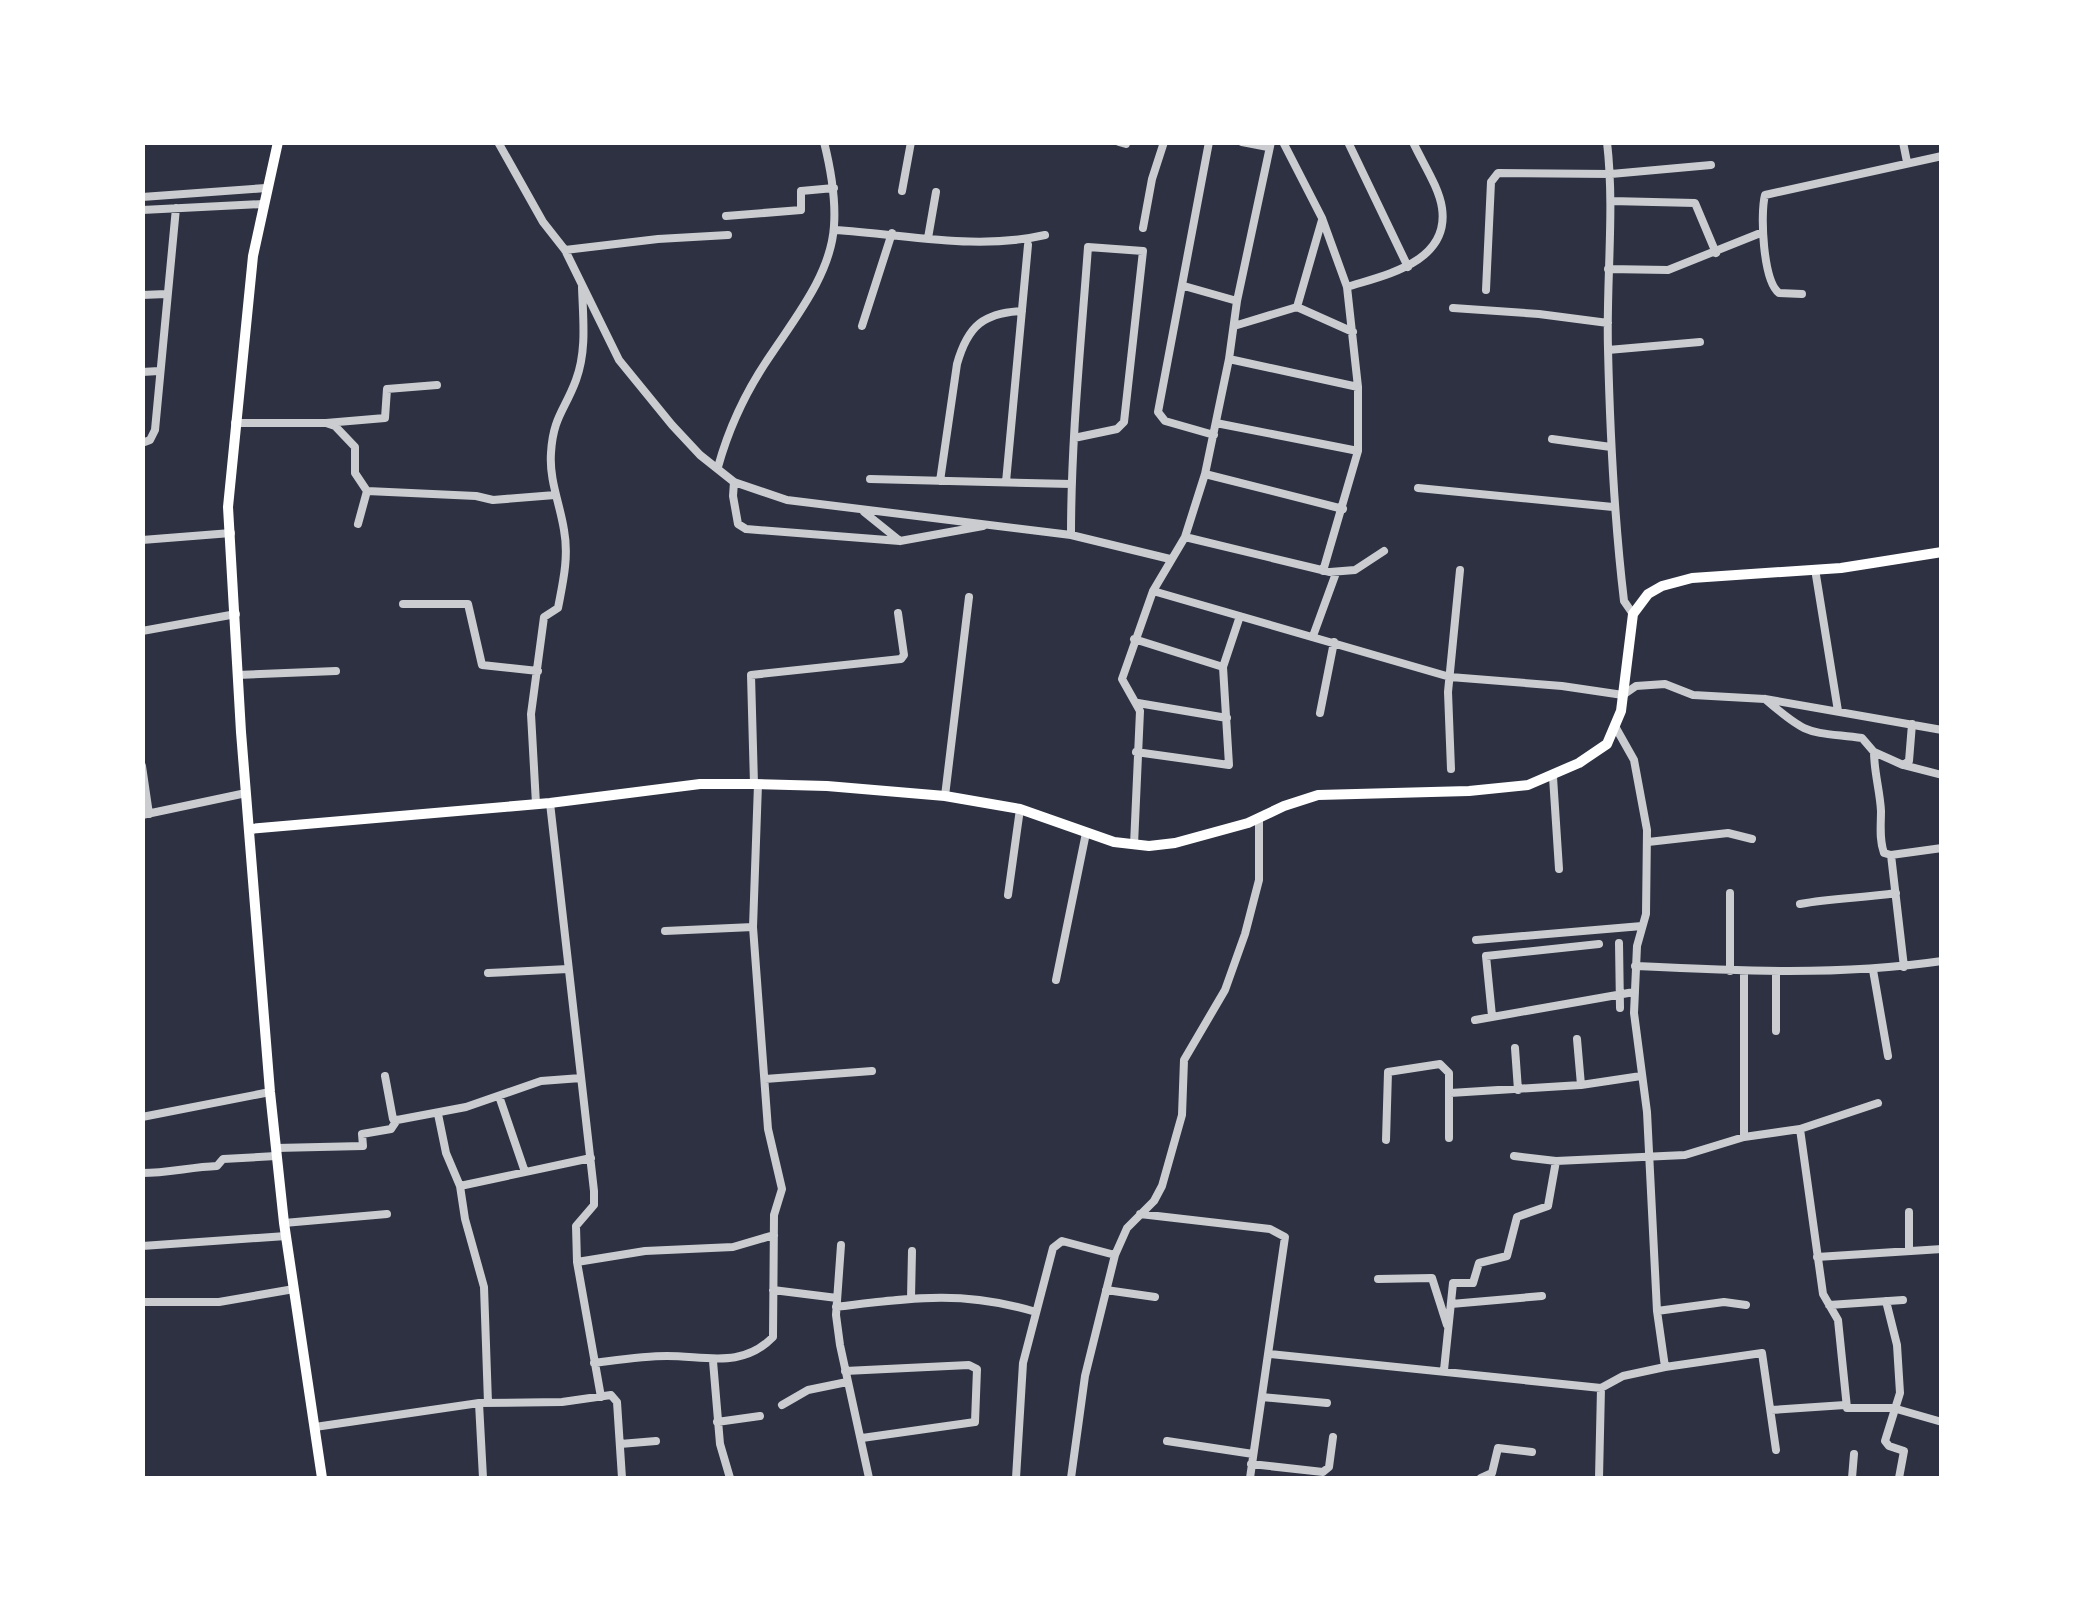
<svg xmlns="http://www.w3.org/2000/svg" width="2084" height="1621" font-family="Commissioner,sans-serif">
	<rect width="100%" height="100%" fill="#2d3142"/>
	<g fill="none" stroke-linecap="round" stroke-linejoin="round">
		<!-- minor -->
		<path stroke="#caccd0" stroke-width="8" d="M498 142 543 222 565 250 619 360 672 425 700 455 734 482 787 500 1071 535 1170 559
			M1119 142 1126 144
			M1209 142 1158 412 1165 421 1214 435
			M1242 142 1268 147
			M1283 142 1322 218 1347 287 1358 387V451L1323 571
			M1348 142 1408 267
			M1607 142C1615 211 1606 280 1608 349 1610 433 1614 517 1624 601L1633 614
			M1903 142 1907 162
			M902 191 911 142
			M142 197 266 188
			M1611 201 1695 203 1716 253
			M142 210 263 204
			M726 216 801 210V191L834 188
			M1143 228 1152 179 1164 142
			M834 230C905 234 975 251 1045 235
			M928 238 936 192
			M565 250 658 239 728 235
			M1608 269 1668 270 1763 232
			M1184 286 1237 301
			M1347 287C1384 275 1450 263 1442 208 1439 187 1422 162 1413 142
			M1486 290 1491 182 1498 173 1611 174 1711 165
			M1802 294 1779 293C1763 281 1760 214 1765 195L1942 156
			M142 295 166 294
			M1297 307 1322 220
			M1453 308 1539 314 1608 323
			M862 326 892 233
			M1234 326 1297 307 1353 332
			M1608 350 1700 342
			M1229 359 1358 387
			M142 372 159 371
			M235 423H326L385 418 387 389 437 385
			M326 423 335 426 355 447V473L367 491 476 496 493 500 555 495
			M1216 423 1358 451
			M1552 439 1611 447
			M142 443 150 440 155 430 176 208
			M718 467C729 427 746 391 770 356 795 318 831 274 834 226 836 198 831 170 824 142
			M1205 474 1343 509
			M870 479 1071 484
			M940 481 957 364C968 325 984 313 1022 311
			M734 482 733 496 738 524 746 529 900 541 983 526
			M1006 482 1028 245
			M1418 488 1613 507
			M864 512 900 541
			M358 524 367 491
			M1071 535C1071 439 1081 343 1088 247L1143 251 1124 422 1117 429 1074 438
			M1185 537 1330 572 1355 570 1384 551
			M142 540 231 533
			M1815 569 1838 711
			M1153 591 1450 677 1562 686 1623 695 1636 686 1665 684 1693 695 1765 699 1942 730
			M403 604H468L482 665 538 671
			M142 631 236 614
			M1313 636 1336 573
			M1134 639 1223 667
			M237 675 336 671
			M1765 699C1809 737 1807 731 1862 738L1874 752 1903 765 1909 761 1912 724
			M1138 703 1227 718
			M1320 713 1334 642
			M1136 752 1229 765 1223 667 1240 616
			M1874 752C1874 772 1880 791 1881 811 1881 825 1879 840 1884 853L1891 855 1942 848
			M1903 765 1942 775
			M142 766 149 814
			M1451 769 1448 692 1460 570
			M1553 777 1559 869
			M754 784 751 675 901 659 904 655 898 613
			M945 796 969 597
			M550 803 594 1191V1205L576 1226 577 1262 601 1397
			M536 804 531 714 544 617 558 608C563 582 569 557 564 530 560 504 549 480 551 453 553 417 565 410 576 380 587 350 583 319 582 287
			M142 815 246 793
			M1648 842 1728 833 1752 839
			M1134 845 1140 711 1122 679 1153 591 1185 537 1205 474 1229 359 1237 301 1271 142
			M1891 855 1904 967
			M1730 893V971
			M1008 895 1020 809
			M1800 904C1833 898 1863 898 1896 893
			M665 931 753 927
			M1476 940 1642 926
			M1619 943 1620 1008
			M1635 966C1738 971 1839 976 1942 961
			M1873 970 1888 1056
			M488 973 568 969
			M1744 973V1137
			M1056 980 1086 833
			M1492 1016 1486 956 1599 944
			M1475 1020 1634 992
			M1776 1031V974
			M1577 1039 1581 1085
			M1515 1048 1518 1090
			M385 1076 393 1119 397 1120 466 1107 541 1081 581 1078
			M765 1079 872 1071
			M1450 1093 1581 1085 1641 1076
			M499 1096 525 1172
			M438 1114 446 1153 460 1186 465 1219 484 1287 488 1403
			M142 1117 270 1092
			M1800 1129 1823 1294 1838 1320 1847 1408H1893L1942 1422
			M1386 1140 1388 1072 1440 1064 1449 1073V1138
			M276 1148 363 1146 362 1134 391 1129 397 1120
			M1514 1156 1556 1161 1685 1155 1744 1137 1800 1129 1878 1103
			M142 1173C168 1173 191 1167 217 1166L223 1159 276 1156
			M460 1186 591 1158
			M1140 1214 1270 1229 1285 1237 1250 1478
			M284 1223 387 1214
			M841 1245 836 1315 840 1345 869 1478
			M142 1246 286 1236
			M1909 1251V1212
			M1817 1257 1942 1249
			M577 1262 645 1251 733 1247 774 1235
			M1378 1279 1432 1278 1447 1325
			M773 1290 837 1298
			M1106 1290 1155 1297
			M911 1298 912 1251
			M1886 1301 1897 1345 1900 1393 1885 1441 1889 1446 1904 1451 1899 1478
			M142 1302H219L294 1289
			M1451 1304 1542 1296
			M1829 1305 1903 1300
			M836 1307C911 1298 962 1290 1036 1312
			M1657 1311 1724 1302 1746 1305
			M1269 1354 1601 1388
			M713 1361 720 1444 730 1478
			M594 1363C618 1360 643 1356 667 1356 706 1356 742 1369 773 1337L774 1215 782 1189 768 1129 753 927 758 784
			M1665 1367 1762 1353 1776 1450
			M1444 1370 1453 1283H1473L1479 1263 1507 1256 1517 1217 1548 1206 1556 1161
			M845 1371 969 1365 977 1369 975 1422 862 1438
			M1262 1397 1327 1403
			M479 1403 483 1478
			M782 1405 808 1390 847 1382
			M1771 1410 1845 1405
			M717 1422 760 1416
			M315 1427 479 1403 562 1402 611 1395 617 1402 622 1478
			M1167 1441 1253 1454
			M620 1444 656 1441
			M1251 1464 1323 1472 1329 1467 1333 1437
			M1016 1478 1023 1363 1053 1248 1062 1241 1115 1255
			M1071 1478 1085 1376 1115 1255 1127 1228 1154 1201 1162 1186 1182 1115 1184 1060 1225 990 1245 934 1259 880V819
			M1481 1478 1492 1473 1498 1448 1532 1452
			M1599 1478 1601 1388 1623 1376 1665 1367 1657 1311 1647 1112 1634 1013 1637 946 1646 914 1647 830 1634 760 1616 728
			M1852 1478 1854 1454"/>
		<!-- secondary -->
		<path stroke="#fff" stroke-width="10" d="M278 142 253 256 228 507 241 732 270 1092 284 1223 322 1478
			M249 829 550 803 700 784H754L827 786 945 796 1020 809 1114 842 1149 846 1175 843 1248 823 1284 806 1318 795 1469 791 1528 785 1579 763 1607 744 1621 711 1633 614 1648 594 1662 586 1692 578 1841 568 1942 552"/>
	</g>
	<!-- border -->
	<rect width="2084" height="1621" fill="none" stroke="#ffffff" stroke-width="290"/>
</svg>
